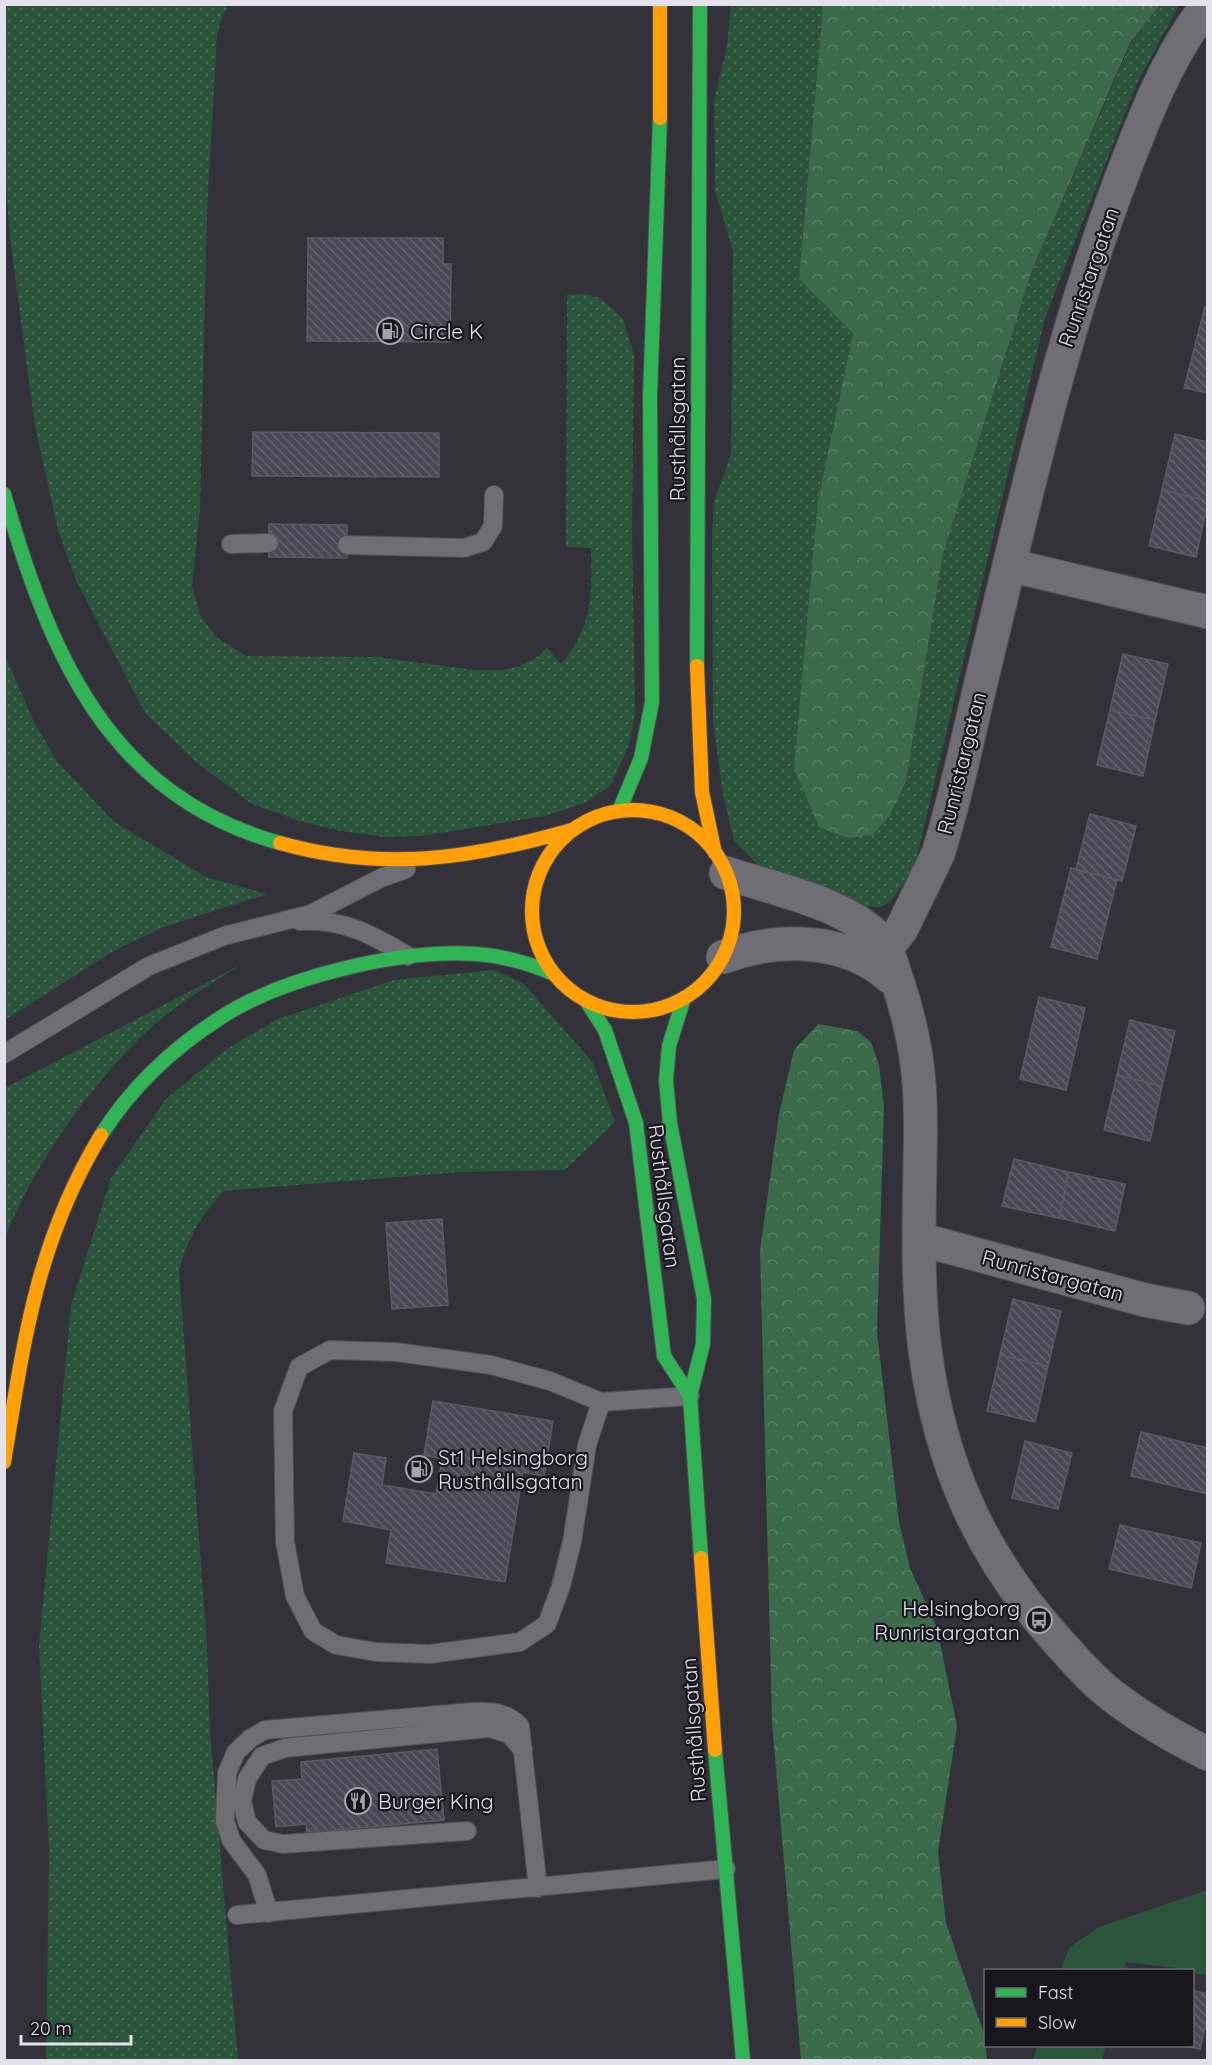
<svg xmlns="http://www.w3.org/2000/svg" width="1212" height="2065" font-family="Quicksand,sans-serif">
	<defs>
		<pattern id="grass-dots" width="8" height="8" patternUnits="userSpaceOnUse" patternTransform="scale(1.5)"><rect width="8" height="8" fill="#2b553a"/><path d="M2 2h.1M6 6h.1" fill="none" stroke="#4a6d57" stroke-width="1.8" stroke-linecap="round"/></pattern>
		<pattern id="forest-crowns" width="20" height="18" patternUnits="userSpaceOnUse" patternTransform="scale(1.5)"><rect width="20" height="18" fill="#3b6b4b"/><path d="M2 6a3 3 0 1 1 6 0M12 15a3 3 0 1 1 6 0" fill="none" stroke="#578065"/></pattern>
		<pattern id="building-back-hatch" width="6" height="6" patternUnits="userSpaceOnUse" patternTransform="scale(1.5)"><rect width="6" height="6" fill="#4a4855"/><path d="M-1 5l2 2M0 0l6 6M5-1l2 2" fill="none" stroke="#64626e"/></pattern>
	</defs>
	<rect width="100%" height="100%" fill="#33323a"/>
	<!-- grass -->
	<path fill="url(#grass-dots)" d="M224 4 228 8 223 14 217 34 207 211 200 509 192 587 201 617 217 638 246 656 376 657 475 670H504L520 666 538 656 547 648 561 664C593 627 592 594 591 548L566 547 567 295 585 294 600 298 623 319 634 355 632 528 635 713 629 744 611 785 585 803 545 816 421 836 383 837 341 831 299 821 252 804 196 762 145 713 76 580 58 530 35 426 10 238 4 158V5Z
		M731 5H823L799 278 853 333 818 500 906 781 943 554 1032 270 1131 43 1160 5H1179L1136 85 1045 318 914 869 891 901 881 907 857 906 760 867 734 840 723 795 713 721 712 537 714 502 731 453 733 251 715 190 714 101 727 46Z
		M4 653 34 722 57 761 113 821 206 877 267 894 164 927 115 950 5 1020Z
		M242 964C213 983 181 1001 155 1024 97 1075 32 1166 5 1239V1088Z
		M494 970 524 984 593 1063 615 1122 565 1170 461 1172 224 1191C201 1215 188 1238 179 1270L207 1646 210 1732 238 2060H46L49 1851 39 1645 71 1305 111 1178 166 1099 225 1050 278 1019 394 980Z"/>
	<!-- forest -->
	<path fill="url(#forest-crowns)" d="M823 5H1160L1130 43 1032 270 943 554 906 781 890 815 873 835 848 838 819 827 794 768 818 500 853 333 799 279Z
		M818 1024 857 1031 871 1042 879 1065 884 1108 877 1332 899 1522 910 1568 937 1628 957 1726 938 1852 946 1923 985 2037 987 2060H801L772 1722 760 1250 779 1114 794 1050Z"/>
	<!-- park -->
	<path fill="#2b553a" d="M1207 1890V1975L1193 1973 1192 1970 1126 1962 1124 1970H1060L1070 1947 1099 1927Z
		M1037 2046H1106L1102 2060H1033Z"/>
	<!-- building -->
	<path fill="url(#building-back-hatch)" stroke="#5c5b61" stroke-width="1.5" d="M308 238H443V264H451L450 342 307 341Z
		M1205 307 1208 308V393L1184 388Z
		M253 432 439 433V477L252 476Z
		M1175 434 1208 442V501L1162 490Z
		M1162 490 1208 501 1196 557 1149 546Z
		M269 524 347 525V558L269 557Z
		M1123 654 1168 664 1155 720 1110 710Z
		M1110 710 1155 720 1143 776 1097 765Z
		M1090 814 1136 826 1122 881 1076 870Z
		M1071 868 1117 880 1097 959 1051 947Z
		M1039 997 1085 1008 1066 1090 1020 1079Z
		M1130 1020 1175 1031 1162 1086 1117 1075Z
		M1117 1075 1162 1086 1150 1141 1104 1130Z
		M1014 1159 1069 1172 1059 1218 1002 1206Z
		M1069 1172 1125 1184 1115 1231 1059 1218Z
		M442 1219 448 1305 392 1309 386 1223Z
		M1013 1299 1061 1311 1048 1366 1000 1355Z
		M1000 1355 1048 1366 1035 1422 987 1411Z
		M433 1401 553 1421 544 1476 523 1472 505 1582 386 1563 391 1530 343 1521 354 1453 386 1458 382 1485 436 1494 442 1459 424 1455Z
		M1141 1432 1208 1448V1494L1131 1476Z
		M1025 1441 1072 1453 1058 1509 1012 1498Z
		M1120 1525 1201 1543 1191 1588 1109 1569Z
		M437 1749 444 1820 307 1833 306 1824 276 1827 272 1781 302 1779 301 1762Z
		M1192 1990 1208 1994V2014L1200 2049 1186 2046H1192Z"/>
	<g fill="none" stroke-linecap="round" stroke-linejoin="round">
		<defs>
			<path id="lane" d="M231 544 269 543
				M347 545 464 548 483 542 493 526 494 495
				M300 921C344 919 371 934 408 956
				M4 1054 149 966 224 936 311 914 381 878 406 869
				M601 1402 587 1445 572 1542 561 1586 547 1624 520 1642 430 1654 376 1652 336 1645 313 1631 295 1596 285 1542 283 1411 299 1367 330 1350 396 1352 491 1365 550 1381 601 1402 690 1396
				M467 1831 283 1844 264 1840 247 1822 242 1801 247 1779 262 1756 285 1748 489 1728 509 1734 523 1750
				M269 1913 257 1875 231 1840 225 1821 227 1773 236 1752 251 1738 265 1730 472 1712C492 1711 506 1712 520 1726L538 1888
				M237 1915 726 1869"/>
			<path id="street" d="M1009 565 1208 612
				M726 873C771 888 845 903 878 938 889 950 893 968 898 983 920 1050 922 1093 920 1162 919 1225 917 1288 925 1350 940 1463 979 1553 1055 1638 1074 1659 1094 1683 1118 1700 1146 1721 1176 1738 1208 1754
				M723 957C777 937 845 937 890 977
				M873 964 901 930 938 854C956 797 968 737 982 678 1022 514 1057 351 1116 192 1139 131 1166 56 1208 5
				M919 1239 1145 1300 1188 1308"/>
			<path id="fast" d="M4 494C49 651 107 796 280 843
				M697 666 700 4
				M619 811 641 758 652 702 650 397 660 118
				M684 998 669 1046 666 1081 670 1123 704 1299 703 1344 690 1396 701 1558
				M587 1002 605 1030 636 1123 664 1356 690 1396
				M101 1135C131 1088 173 1048 220 1018 284 976 402 949 477 954 504 956 528 963 552 973
				M715 1750 743 2060"/>
			<path id="slow" d="M660 118V4
				M697 666 702 792 715 853
				M532 911a101 101 0 1 1 202 0a101 101 0 1 1-202 0Z
				M280 843C383 872 470 859 572 830
				M4 1462C24 1341 36 1243 101 1135
				M701 1558 715 1750"/>
		</defs>
		<!-- lane casing -->
		<use href="#lane" stroke="#504f55" stroke-width="20"/>
		<!-- street casing -->
		<use href="#street" stroke="#504f55" stroke-width="35"/>
		<!-- fast casing -->
		<use href="#fast" stroke="#504f55" stroke-width="16"/>
		<!-- slow casing -->
		<use href="#slow" stroke="#504f55" stroke-width="16"/>
		<!-- lane -->
		<use href="#lane" stroke="#6e6e74" stroke-width="18"/>
		<!-- street -->
		<use href="#street" stroke="#6e6e74" stroke-width="33"/>
		<!-- fast -->
		<use href="#fast" stroke="#30b455" stroke-width="14"/>
		<!-- slow -->
		<use href="#slow" stroke="#ff9f0a" stroke-width="14"/>
	</g>
	<!-- icons -->
	<defs>
		<symbol id="fuel-ring" viewBox="-11 -11 22 22"><circle r="9.5" fill="#18171e" stroke="#a5a4ae" stroke-width="1.5"/><path d="M-5.5-6h7V0h2V4h1.3V-2.5L3-4.5l.8-.8L6-3V5H2.5V1h-1V6h-7ZM-4.2-4.7v3.2H.2V-4.7Z" fill="#a5a4ae"/></symbol>
		<symbol id="bus-ring" viewBox="-11 -11 22 22"><circle r="9.5" fill="#18171e" stroke="#a5a4ae" stroke-width="1.5"/><path d="M-5-6H5V4H4V6H2V4H-2V6H-4V4H-5ZM-3.5-4V0h7V-4ZM-3.5 1.2v1.5H-2V1.2ZM2 1.2v1.5H3.5V1.2Z" fill="#a5a4ae"/></symbol>
		<symbol id="restaurant-ring" viewBox="-11 -11 22 22"><circle r="9.5" fill="#18171e" stroke="#a5a4ae" stroke-width="1.5"/><path d="M-5-6h1v4h1v-4h1v4h1v-4h1v5L-1.5 .5V6h-2V.5L-5-1ZM5-6V6H3V1.5H1.5Q1.5-4 5-6Z" fill="#a5a4ae"/></symbol>
	</defs>
	<g fill-rule="evenodd">
		<use href="#fuel-ring" x="375" y="316" width="30" height="30"/>
		<use href="#fuel-ring" x="404" y="1454" width="30" height="30"/>
		<use href="#bus-ring" x="1024" y="1605" width="30" height="30"/>
		<use href="#restaurant-ring" x="343" y="1786" width="30" height="30"/>
	</g>
	<g text-anchor="middle" dominant-baseline="central" stroke-width="4.5" stroke-linejoin="round" paint-order="stroke">
		<!-- street labels -->
		<g font-size="21" fill="#e3e2ec" stroke="#18171e">
			<text transform="translate(1088 277) rotate(-71)">Runristargatan</text>
			<text transform="translate(677 429) rotate(-90)">Rusthållsgatan</text>
			<text transform="translate(961 763) rotate(-76)">Runristargatan</text>
			<text transform="translate(665 1196) rotate(83)">Rusthållsgatan</text>
			<text transform="translate(1053 1275) rotate(15)">Runristargatan</text>
			<text transform="translate(693 1730) rotate(-94)">Rusthållsgatan</text>
		</g>
		<!-- poi labels -->
		<g font-size="21" fill="#e3e2ec" stroke="#18171e" text-anchor="start">
			<text x="410" y="331">Circle K</text>
			<text x="438" y="1457">St1 Helsingborg<tspan x="438" dy="24">Rusthållsgatan</tspan></text>
			<text x="1020" y="1608" text-anchor="end">Helsingborg<tspan x="1020" dy="24">Runristargatan</tspan></text>
			<text x="378" y="1801">Burger King</text>
		</g>
	</g>
	<!-- border -->
	<rect width="1212" height="2065" fill="none" stroke="#e3e2ec" stroke-width="12"/>
	<!-- legend -->
	<rect x="984" y="1969" width="210" height="78" fill="#18171e" stroke="#696870" stroke-width="1.5"/>
	<rect x="996" y="1988" width="30" height="9" fill="#30b455" stroke="#696870" stroke-width="1.5"/>
	<text x="1038" y="1999" font-size="18" fill="#e3e2ec">Fast</text>
	<rect x="996" y="2018" width="30" height="9" fill="#ff9f0a" stroke="#696870" stroke-width="1.5"/>
	<text x="1038" y="2029" font-size="18" fill="#e3e2ec">Slow</text>
	<!-- scale -->
	<path d="M21 2035v9h110v-9" fill="none" stroke="#e3e2ec" stroke-width="3"/>
	<text x="30" y="2035" font-size="18" fill="#e3e2ec" stroke="#18171e" stroke-width="4.5" paint-order="stroke">20 m</text>
</svg>
